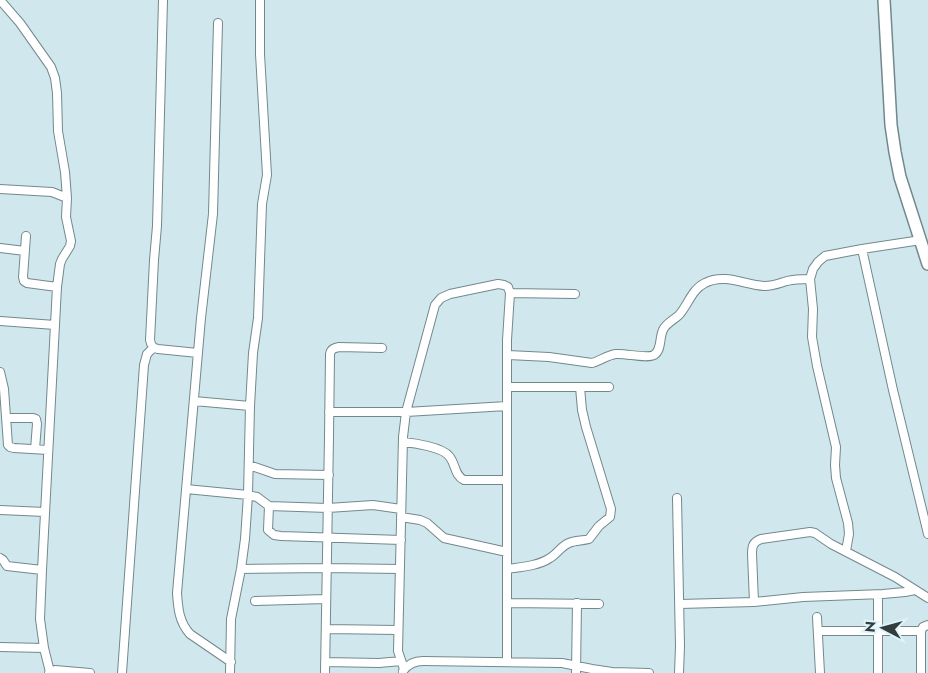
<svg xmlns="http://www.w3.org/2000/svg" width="928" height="673" font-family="Jost,sans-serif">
	<rect width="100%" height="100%" fill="#d0e8ed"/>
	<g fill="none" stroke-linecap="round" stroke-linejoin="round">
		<defs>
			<path id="street" d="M0 0 20 23 51 67 55 78 57 93 58 131 65 172 67 198 66 217 71 241 70 246 62 259 60 264 57 287 42 570 40 619 44 648 50 672
				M163 0 157 226 154 260 150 340C151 346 153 348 158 349L198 353
				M218 23 213 214 201 318 177 593C178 608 179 622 190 634L231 662
				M0 189 52 192 67 198
				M26 236 23 277 24 281 27 283 57 287
				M0 248 25 251
				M862 249 893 390 928 534
				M510 293 575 294
				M0 321 55 325
				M507 355 549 357 592 363C600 361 607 355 616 354 626 353 646 359 654 355 662 350 659 338 663 330 666 323 674 320 679 315 688 305 692 289 705 283 725 273 745 285 765 286 773 286 780 283 787 281 795 279 803 279 810 279
				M0 372 4 389 8 445 10 447 14 448 48 450
				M507 387H609
				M194 401 250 406
				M329 412H406L507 406
				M7 418H33L36 419 37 424 35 449
				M403 442C414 443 442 447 449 456 456 464 454 475 464 480H507
				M249 465 275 474 329 475
				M186 489 248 495 257 497 269 506 328 508 373 505 401 509
				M677 498 680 646 679 673
				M269 506 268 530 274 535 281 536 401 540
				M0 510 45 512
				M401 517 420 520 427 523 444 538 507 552
				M846 551 849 534 848 523 836 478 835 465 836 447 817 366 812 337 813 309 810 279 813 269 818 262 825 256 862 249 921 240
				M0 558 3 560 7 566 42 570
				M241 569 327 568 400 569
				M507 569C521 567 538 566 550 558 557 554 561 546 569 543 575 540 582 541 589 539L599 526 610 517 611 509 586 427 582 410 580 387
				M255 601 326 599
				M754 602 752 554C752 546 753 542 761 539L810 532 815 533 831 544 895 577 928 598
				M507 603 599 604
				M680 604 754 602 803 597 883 594 905 592 915 590
				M817 617 820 673
				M326 629 398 630
				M818 631H921
				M0 647 44 648
				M325 662 379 663 401 661
				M404 669 398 651 403 437 406 412 435 305 441 298 450 294 498 284 504 285 508 287 510 293 507 340V662
				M403 671C408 664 414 661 423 661L562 663 592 669 612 672 649 673
				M49 673 55 670 90 673
				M122 673 144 365 147 354 153 348
				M230 673 231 619 241 569 245 539 248 495 250 406 253 353 258 318 262 204 267 175 260 54V0
				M325 673 329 437 330 354C331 349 334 348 339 347L382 348
				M576 673 577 603
				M878 673V595
				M921 673V631L923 627 928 625"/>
			<path id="secondary" d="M884 0 891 125 895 152 900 177 928 264"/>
		</defs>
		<!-- street casing -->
		<use href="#street" stroke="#73888d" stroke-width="10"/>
		<!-- secondary casing -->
		<use href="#secondary" stroke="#73888d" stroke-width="14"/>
		<!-- street -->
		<use href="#street" stroke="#fff" stroke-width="8"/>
		<!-- secondary -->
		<use href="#secondary" stroke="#fff" stroke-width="11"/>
	</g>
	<!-- north arrow -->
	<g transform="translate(883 628) rotate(276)" stroke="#ddf5fa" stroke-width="4" paint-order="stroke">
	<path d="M0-4L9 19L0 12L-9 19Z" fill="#333c3e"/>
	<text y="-8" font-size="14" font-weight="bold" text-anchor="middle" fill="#333c3e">N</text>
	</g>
</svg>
